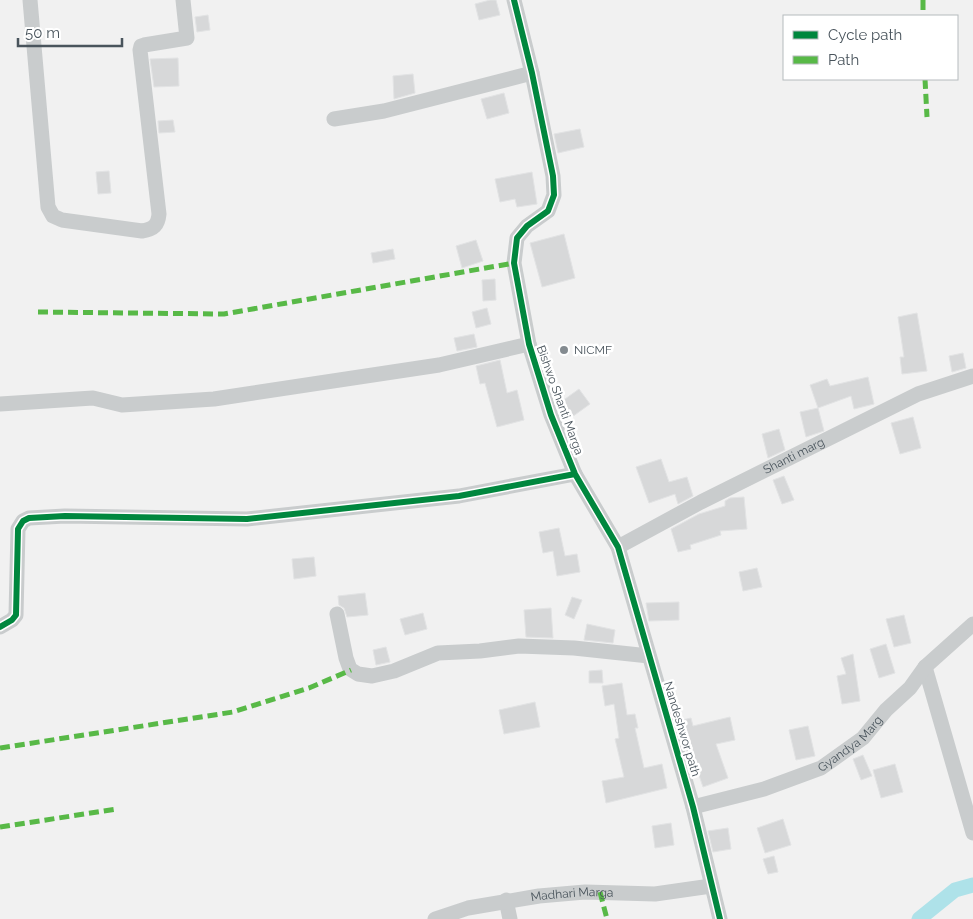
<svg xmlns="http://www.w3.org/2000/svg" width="973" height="919" font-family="Raleway,sans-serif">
	<rect width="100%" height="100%" fill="#f1f1f1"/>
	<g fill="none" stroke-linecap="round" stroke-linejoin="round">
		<!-- canal -->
		<path stroke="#aee2e9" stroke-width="15" d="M919 919 955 890 973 885"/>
	</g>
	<!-- building -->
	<path fill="#d7d8d9" stroke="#e2e3e4" d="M490 0H496L500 15 479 20 475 4Z
		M208 15 210 30 197 32 195 17Z
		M178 58 179 86 154 87 150 59Z
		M413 74 415 93 394 99 393 76Z
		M504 93 509 113 487 119 481 99Z
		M173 120 175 132 159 133 158 121Z
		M580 129 584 147 558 153 554 134Z
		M109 171 111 193 98 194 96 172Z
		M532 172 537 204 517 207 515 199 500 202 495 179Z
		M564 234 575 278 542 287 530 243Z
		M476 240 483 261 462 268 456 246Z
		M393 249 395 259 373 263 371 253Z
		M495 279 496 300 483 301 482 280Z
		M487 308 491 324 476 328 472 312Z
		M917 313 927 371 902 374 900 357H904L898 317Z
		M474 334 477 347 457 351 454 338Z
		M963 353 966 368 952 372 949 356Z
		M500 360 507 393 517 390 524 420 497 427 485 383 480 384 476 366Z
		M868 377 874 404 854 409 851 396 818 408 810 385 827 379 830 386Z
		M579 389 590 404 565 422 558 404Z
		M818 408 824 431 806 437 800 412Z
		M913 417 921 448 900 454 891 423Z
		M779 429 785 450 768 458 762 434Z
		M661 459 669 482 687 477 693 496 678 504 675 494 649 503 636 467Z
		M784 476 794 500 782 504 773 480Z
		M744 497 747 529 720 531 721 535 690 545 691 549 678 552 671 529 699 514 725 506V501L730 498Z
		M559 528 565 556 577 554 580 572 557 576 553 551 543 553 539 532Z
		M314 557 316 576 294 579 292 559Z
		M757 568 762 587 743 591 739 572Z
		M365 593 368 615 347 617 344 608 339 605 338 596Z
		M572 597 582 600 574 619 565 615Z
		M679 602V620L649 621 646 603Z
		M551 608 553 638 526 637 524 610Z
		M423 613 427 629 405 635 400 619Z
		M904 615 911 643 894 647 886 619Z
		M587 624 615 630 613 643 584 640Z
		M886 644 895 673 879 678 870 649Z
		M386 647 390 662 376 665 373 650Z
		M853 654 860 701 842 704 837 676 846 674 841 658Z
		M602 670 603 683H589V671Z
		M622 683 627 715 635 714 638 728H635L644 768 662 764 667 788 606 803 602 781 624 777 615 739 619 738 614 704 605 706 602 686Z
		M535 702 540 727 504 734 499 710Z
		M730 717 735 740 716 744 728 778 703 787 692 755 688 756 678 721 691 718 693 726Z
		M808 726 815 756 796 760 789 730Z
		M863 755 872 776 861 780 853 759Z
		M895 764 903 792 881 798 873 770Z
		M783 819 791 845 765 853 757 828Z
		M671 823 674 845 655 848 652 826Z
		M728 828 731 849 713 852 708 831Z
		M774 856 778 872 768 874 763 859Z"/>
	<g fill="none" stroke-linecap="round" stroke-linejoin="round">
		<!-- minor -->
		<g stroke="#c9cccd" stroke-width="15">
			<path d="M30 0 48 207 53 216 62 220 142 231C154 229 158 225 159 214L140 50 141 46 144 45 187 38 183 0"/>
			<path d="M514 0 532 73 553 176 554 195 548 211 527 226 517 238 514 263 529 344 551 415 575 474 618 547 693 807 720 919"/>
			<path d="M334 119 384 111 532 73"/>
			<path d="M0 404 93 398 122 405 214 399 439 365 529 344"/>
			<path id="s1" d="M618 547 701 502 918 394 973 376"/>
			<path d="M337 614 346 658 350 669 358 674 372 676 394 671 438 653 480 651 519 646 574 648 649 656"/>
			<path d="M0 627 12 620 16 615 18 529 23 521 29 518 65 516 247 519 459 496 575 474"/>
			<path d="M925 667 973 833"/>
			<path id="s2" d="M693 807 764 789 821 768 863 738 886 710 910 688 925 667 973 624"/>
			<path d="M506 900 510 919"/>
			<path id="s3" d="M435 919 468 908 539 896 585 892 655 894 711 886"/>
		</g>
		<!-- quiet -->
		<path stroke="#58b947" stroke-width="5" stroke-dasharray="10 5" stroke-linecap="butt" d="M923 0V16
			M925 79 927 117
			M38 312 224 314 514 263
			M0 748 233 712 309 688 351 670
			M0 827 117 809
			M600 892 607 919"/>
		<defs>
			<path id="cycleway" d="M514 0 532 73 553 176 554 195 548 211 527 226 517 238 514 263 529 344 551 415 575 474 618 547 693 807 720 919
				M0 627 12 620 16 615 18 529 23 521 29 518 65 516 247 519 459 496 575 474"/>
		</defs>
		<!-- cycleway casing -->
		<use href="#cycleway" stroke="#fff" stroke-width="9"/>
		<!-- cycleway -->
		<use href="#cycleway" stroke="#00873e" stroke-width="6"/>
	</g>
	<!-- markers -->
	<circle fill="#848b90" stroke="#fff" stroke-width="2" cx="564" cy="350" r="5"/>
	<g text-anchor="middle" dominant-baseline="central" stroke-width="5" stroke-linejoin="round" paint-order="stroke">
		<!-- poi labels -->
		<g font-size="12" fill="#49545c" stroke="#fff" text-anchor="start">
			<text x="574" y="350">NICMF</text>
		</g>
		<!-- street labels -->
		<g font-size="12" fill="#49545c" stroke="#fff">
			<text transform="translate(560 400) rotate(70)">Bishwo Shanti Marga</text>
			<text stroke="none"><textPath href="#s1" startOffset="198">Shanti marg</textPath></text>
			<text transform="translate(682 729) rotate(73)">Nandeshwor path</text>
			<text stroke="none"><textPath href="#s2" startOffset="172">Gyandya Marg</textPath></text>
			<text stroke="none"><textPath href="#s3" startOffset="140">Madhari Marga</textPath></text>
		</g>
	</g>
	<!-- legend -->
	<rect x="783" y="15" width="175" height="65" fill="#ffffff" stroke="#b6bbbe"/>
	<rect x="793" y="31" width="25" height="8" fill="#00873e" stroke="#b6bbbe"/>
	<text x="828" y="40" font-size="15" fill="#49545c">Cycle path</text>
	<rect x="793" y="56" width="25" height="8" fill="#58b947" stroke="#b6bbbe"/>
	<text x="828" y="65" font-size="15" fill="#49545c">Path</text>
	<!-- scale -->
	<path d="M18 38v8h104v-8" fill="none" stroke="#49545c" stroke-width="2.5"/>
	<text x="25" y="38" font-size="15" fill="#49545c" stroke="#ffffff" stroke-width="4" paint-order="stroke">50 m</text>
</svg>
